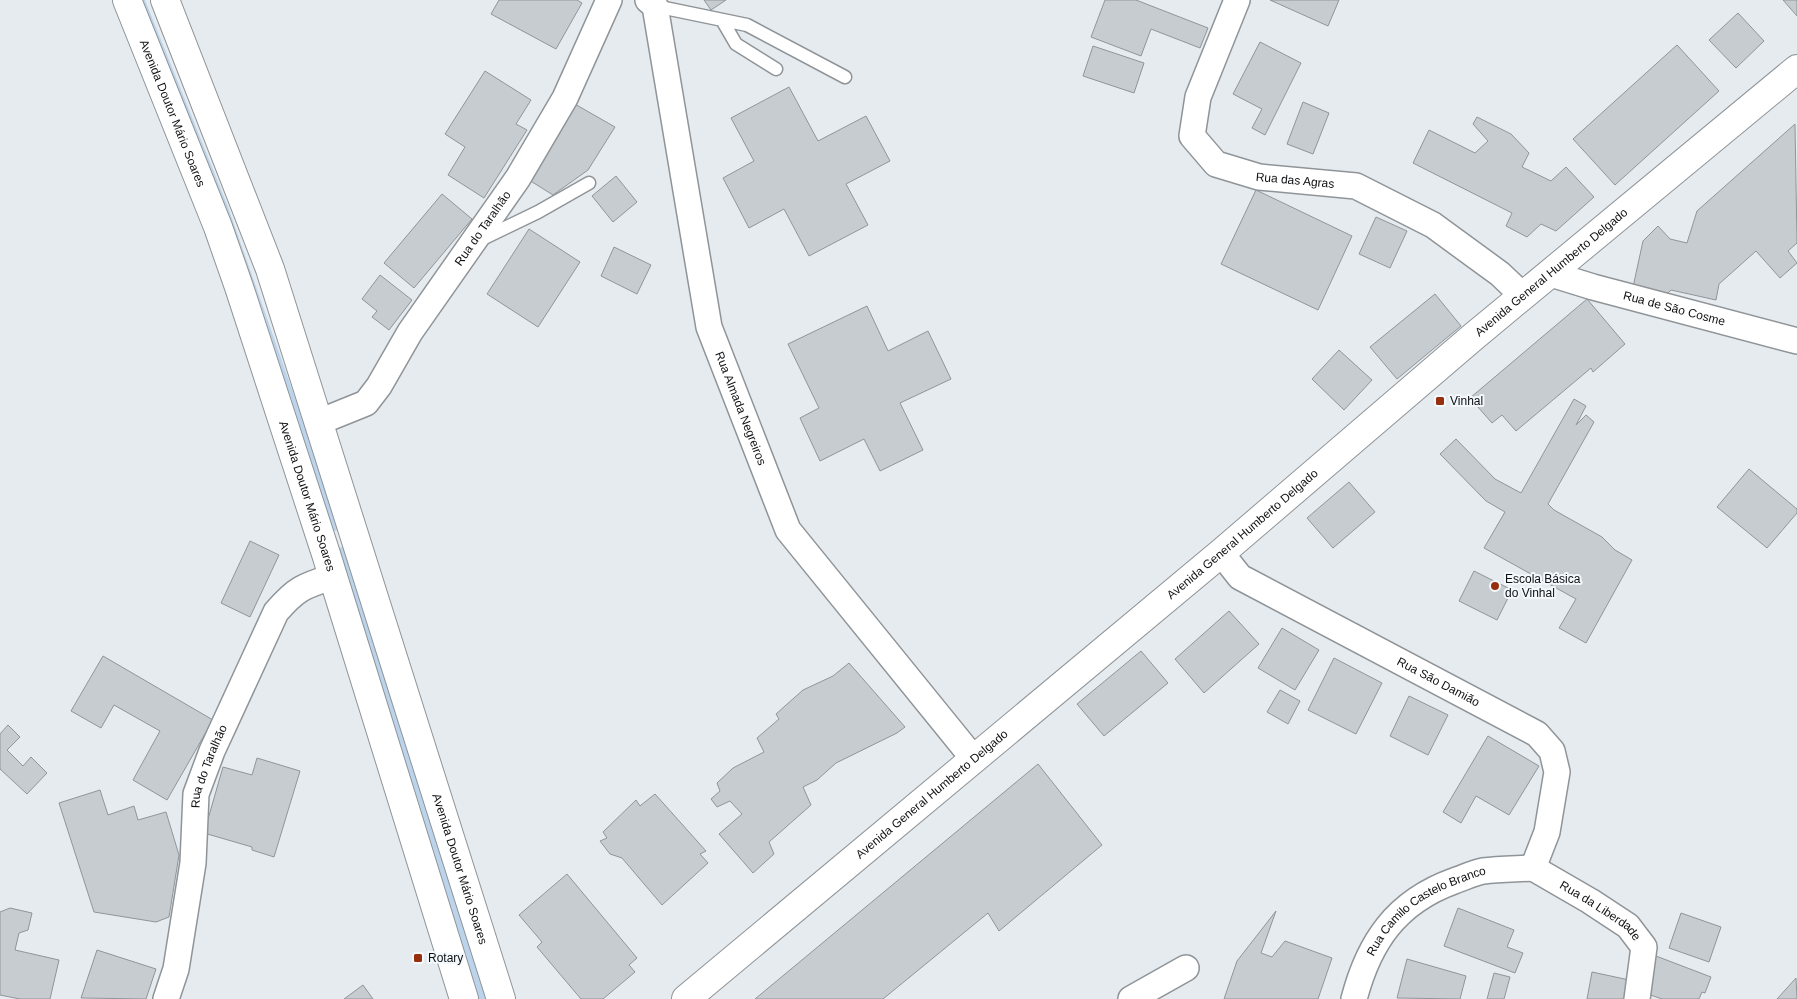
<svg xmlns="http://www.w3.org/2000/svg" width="1797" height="999" font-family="Helvetica,sans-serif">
	<rect width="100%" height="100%" fill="#e6ebef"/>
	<!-- green -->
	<path fill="#bcd4eb" d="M136 0H145L228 207 341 529 331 532Z
		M345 546 487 999H478L336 549Z"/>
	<!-- building -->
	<path fill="#c7ccd0" stroke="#909599" d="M499 0H577L582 3 556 49 491 14Z
		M704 0H726L711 10Z
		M1105 0H1136L1208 28 1200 48 1151 29 1141 56 1091 37Z
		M1270 0H1339L1328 26Z
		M1783 0H1797V16Z
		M1738 13 1764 41 1736 68 1709 40Z
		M1260 42 1301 63 1265 135 1252 128 1262 109 1233 94Z
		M1677 45 1719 91 1615 185 1573 139Z
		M1093 46 1144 63 1134 93 1083 76Z
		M485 71 531 100 516 124 527 130 484 198 448 175 465 147 445 134Z
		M789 87 818 141 866 116 890 161 846 184 868 225 809 256 784 209 749 228 723 178 754 161 731 118Z
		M1303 102 1329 113 1313 154 1287 144Z
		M573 103 615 127 588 170 553 195 529 180Z
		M1477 117 1511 134 1529 153 1522 167 1551 181 1566 167 1594 197 1556 231 1541 224 1527 237 1506 226 1512 213 1413 163 1429 130 1475 153 1488 141 1473 124Z
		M1795 124 1797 243 1788 251 1797 263 1780 278 1756 251 1719 284 1716 300 1671 290 1667 294 1633 287 1643 241 1658 226 1670 239 1687 243 1697 211Z
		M616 176 637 202 613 222 592 196Z
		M1256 190 1352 236 1318 310 1221 264Z
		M442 194 472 219 414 288 384 263Z
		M1376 217 1407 231 1390 268 1359 254Z
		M529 229 580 262 538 327 487 294Z
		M614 247 651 265 637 294 601 276Z
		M380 275 412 300 389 330 372 317 377 311 362 299Z
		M1435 294 1461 326 1397 379 1370 347Z
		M1587 299 1625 344 1593 372 1591 368 1516 431 1502 415 1492 423 1470 398Z
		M867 306 888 351 928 331 951 379 900 403 923 450 880 471 864 439 820 461 800 418 819 408 788 344Z
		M1339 350 1372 380 1344 410 1312 379Z
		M1574 399 1586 406 1576 425 1586 415 1594 422 1548 504 1554 510 1602 537 1615 550 1632 560 1586 643 1559 628 1576 599 1484 548 1505 512 1486 501 1440 454 1456 439 1495 479 1521 493Z
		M1749 469 1797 509V513L1767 548 1717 507Z
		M1349 482 1375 512 1333 548 1307 518Z
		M250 541 279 555 250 617 221 603Z
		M1474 571 1512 590 1497 620 1459 601Z
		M1229 611 1259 644 1204 693 1175 659Z
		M1282 628 1319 650 1295 690 1258 668Z
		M1141 651 1168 683 1104 736 1077 704Z
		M103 656 213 720 167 800 133 780 160 731 114 705 101 728 71 711Z
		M1334 658 1382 683 1356 734 1308 710Z
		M849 663 905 727 897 733 836 763 817 780 803 787 811 805 769 842 774 854 753 873 719 834 742 814 730 801 717 807 711 799 720 791 717 783 733 768 764 752 757 738 779 719 776 714 803 690 833 676Z
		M1280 690 1300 701 1288 724 1267 712Z
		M1409 696 1448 715 1428 755 1390 736Z
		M8 725 20 737 7 750 23 766 31 757 47 773 27 794 0 769V734Z
		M1488 736 1539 766 1509 815 1476 796 1461 823 1443 812Z
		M257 758 300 771 274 857 252 850V847L204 833 223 767 252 775Z
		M1038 764 1102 845 999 931 988 913 883 999H755Z
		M100 790 108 815 134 806 138 820 166 812 179 855 169 917 156 922 94 912 59 803Z
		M655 794 706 851 700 854 708 863 662 905 622 858 610 854 600 841 607 838 603 832 636 800 640 806Z
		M567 874 637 958 629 965 635 972 603 999H581L537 947 542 942 519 915Z
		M10 908 32 913 28 930 19 933 15 950 59 960 50 999H20L0 995V912Z
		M1458 908 1514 930 1507 947 1523 953 1515 973 1444 946Z
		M1276 911 1261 953 1272 957 1285 941 1332 958 1318 999H1224L1237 961Z
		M1681 913 1721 927 1709 962 1669 948Z
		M97 950 156 969 146 999 81 998Z
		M1656 956 1711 977 1705 993 1702 992 1699 999H1662L1642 992Z
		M1407 959 1466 976 1460 999 1397 998Z
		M1592 972 1634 981 1631 999H1587Z
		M1494 973 1510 977 1504 999H1487Z
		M1796 978 1797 999H1777Z
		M363 985 373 999H344Z"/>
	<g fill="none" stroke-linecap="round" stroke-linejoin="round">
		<defs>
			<path id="service" d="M655 6 747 25 845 77
				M722 20 736 44 776 69
				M480 240 538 212 589 183"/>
			<g id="minor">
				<path id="s1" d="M648 0 655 6 709 327 788 530 973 758"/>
				<path id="s2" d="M1237 0 1198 97 1192 136 1216 164 1259 177 1356 186 1433 225 1500 274 1523 296"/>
				<path id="s3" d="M1551 274 1593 287 1797 341"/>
				<path id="s4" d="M319 422 366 403 379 386 410 332 518 178 565 98 609 0"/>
				<path id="s5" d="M1221 553 1240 577 1537 734 1552 751 1557 772 1547 832 1533 868"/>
				<path id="s6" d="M1533 868 1590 901 1628 926 1644 947 1637 999"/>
				<path id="s7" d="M166 999 176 969 193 863 196 794 212 751 276 612C296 589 303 586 332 577"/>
				<path d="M1131 999 1186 968"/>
				<path id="s8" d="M1354 999C1369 942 1396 902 1454 881 1463 878 1473 873 1483 871 1499 869 1516 869 1533 868"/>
			</g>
			<g id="tertiary">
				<path id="s9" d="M686 999 1221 553 1473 337 1797 69"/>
			</g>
			<g id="secondary">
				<path id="s10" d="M127 0 218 227 239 287 326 554 464 999"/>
				<path id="s11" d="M165 0 270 269 501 999"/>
			</g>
		</defs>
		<!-- service casing -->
		<use href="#service" stroke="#8f9498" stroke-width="15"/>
		<!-- minor casing -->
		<use href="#minor" stroke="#8f9498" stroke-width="28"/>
		<!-- tertiary casing -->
		<use href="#tertiary" stroke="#8f9498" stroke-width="30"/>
		<!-- secondary casing -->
		<use href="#secondary" stroke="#8f9498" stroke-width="30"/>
		<!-- service -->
		<use href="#service" stroke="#fff" stroke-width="12"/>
		<!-- minor -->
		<use href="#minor" stroke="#fff" stroke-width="25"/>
		<!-- tertiary -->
		<use href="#tertiary" stroke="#fff" stroke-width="28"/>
		<!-- secondary -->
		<use href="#secondary" stroke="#fff" stroke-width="28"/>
	</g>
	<!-- markers -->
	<g fill="#962f0e" stroke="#f3f8fd" stroke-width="2">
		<rect x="1435" y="396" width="10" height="10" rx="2.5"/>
		<circle cx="1495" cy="586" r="5"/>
		<rect x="413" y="953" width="10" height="10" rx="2.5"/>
	</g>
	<g text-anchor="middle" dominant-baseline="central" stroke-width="4" stroke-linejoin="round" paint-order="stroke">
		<!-- street labels -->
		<g font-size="12" fill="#0f1012" stroke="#f3f8fd">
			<text stroke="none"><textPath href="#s10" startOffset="122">Avenida Doutor Mário Soares</textPath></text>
			<text stroke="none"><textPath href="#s2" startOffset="262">Rua das Agras</textPath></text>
			<text stroke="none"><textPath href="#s4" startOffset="261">Rua do Taralhão</textPath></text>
			<text stroke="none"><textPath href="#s9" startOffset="1130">Avenida General Humberto Delgado</textPath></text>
			<text stroke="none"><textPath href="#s3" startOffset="128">Rua de São Cosme</textPath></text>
			<text stroke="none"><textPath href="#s1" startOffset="422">Rua Almada Negreiros</textPath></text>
			<text stroke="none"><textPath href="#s10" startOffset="528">Avenida Doutor Mário Soares</textPath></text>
			<text stroke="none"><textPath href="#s9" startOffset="725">Avenida General Humberto Delgado</textPath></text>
			<text stroke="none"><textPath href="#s5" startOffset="255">Rua São Damião</textPath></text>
			<text stroke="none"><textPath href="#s7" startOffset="238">Rua do Taralhão</textPath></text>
			<text stroke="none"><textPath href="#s9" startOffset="320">Avenida General Humberto Delgado</textPath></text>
			<text stroke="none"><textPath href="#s11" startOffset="918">Avenida Doutor Mário Soares</textPath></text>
			<text stroke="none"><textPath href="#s6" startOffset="80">Rua da Liberdade</textPath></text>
			<text stroke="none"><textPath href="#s8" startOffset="121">Rua Camilo Castelo Branco</textPath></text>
		</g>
		<!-- poi labels -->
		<g font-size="12" fill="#0f1012" stroke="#f3f8fd" text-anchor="start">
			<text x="1450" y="401">Vinhal</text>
			<text x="1505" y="579">Escola Básica<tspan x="1505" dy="14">do Vinhal</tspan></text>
			<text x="428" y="958">Rotary</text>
		</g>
	</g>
</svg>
